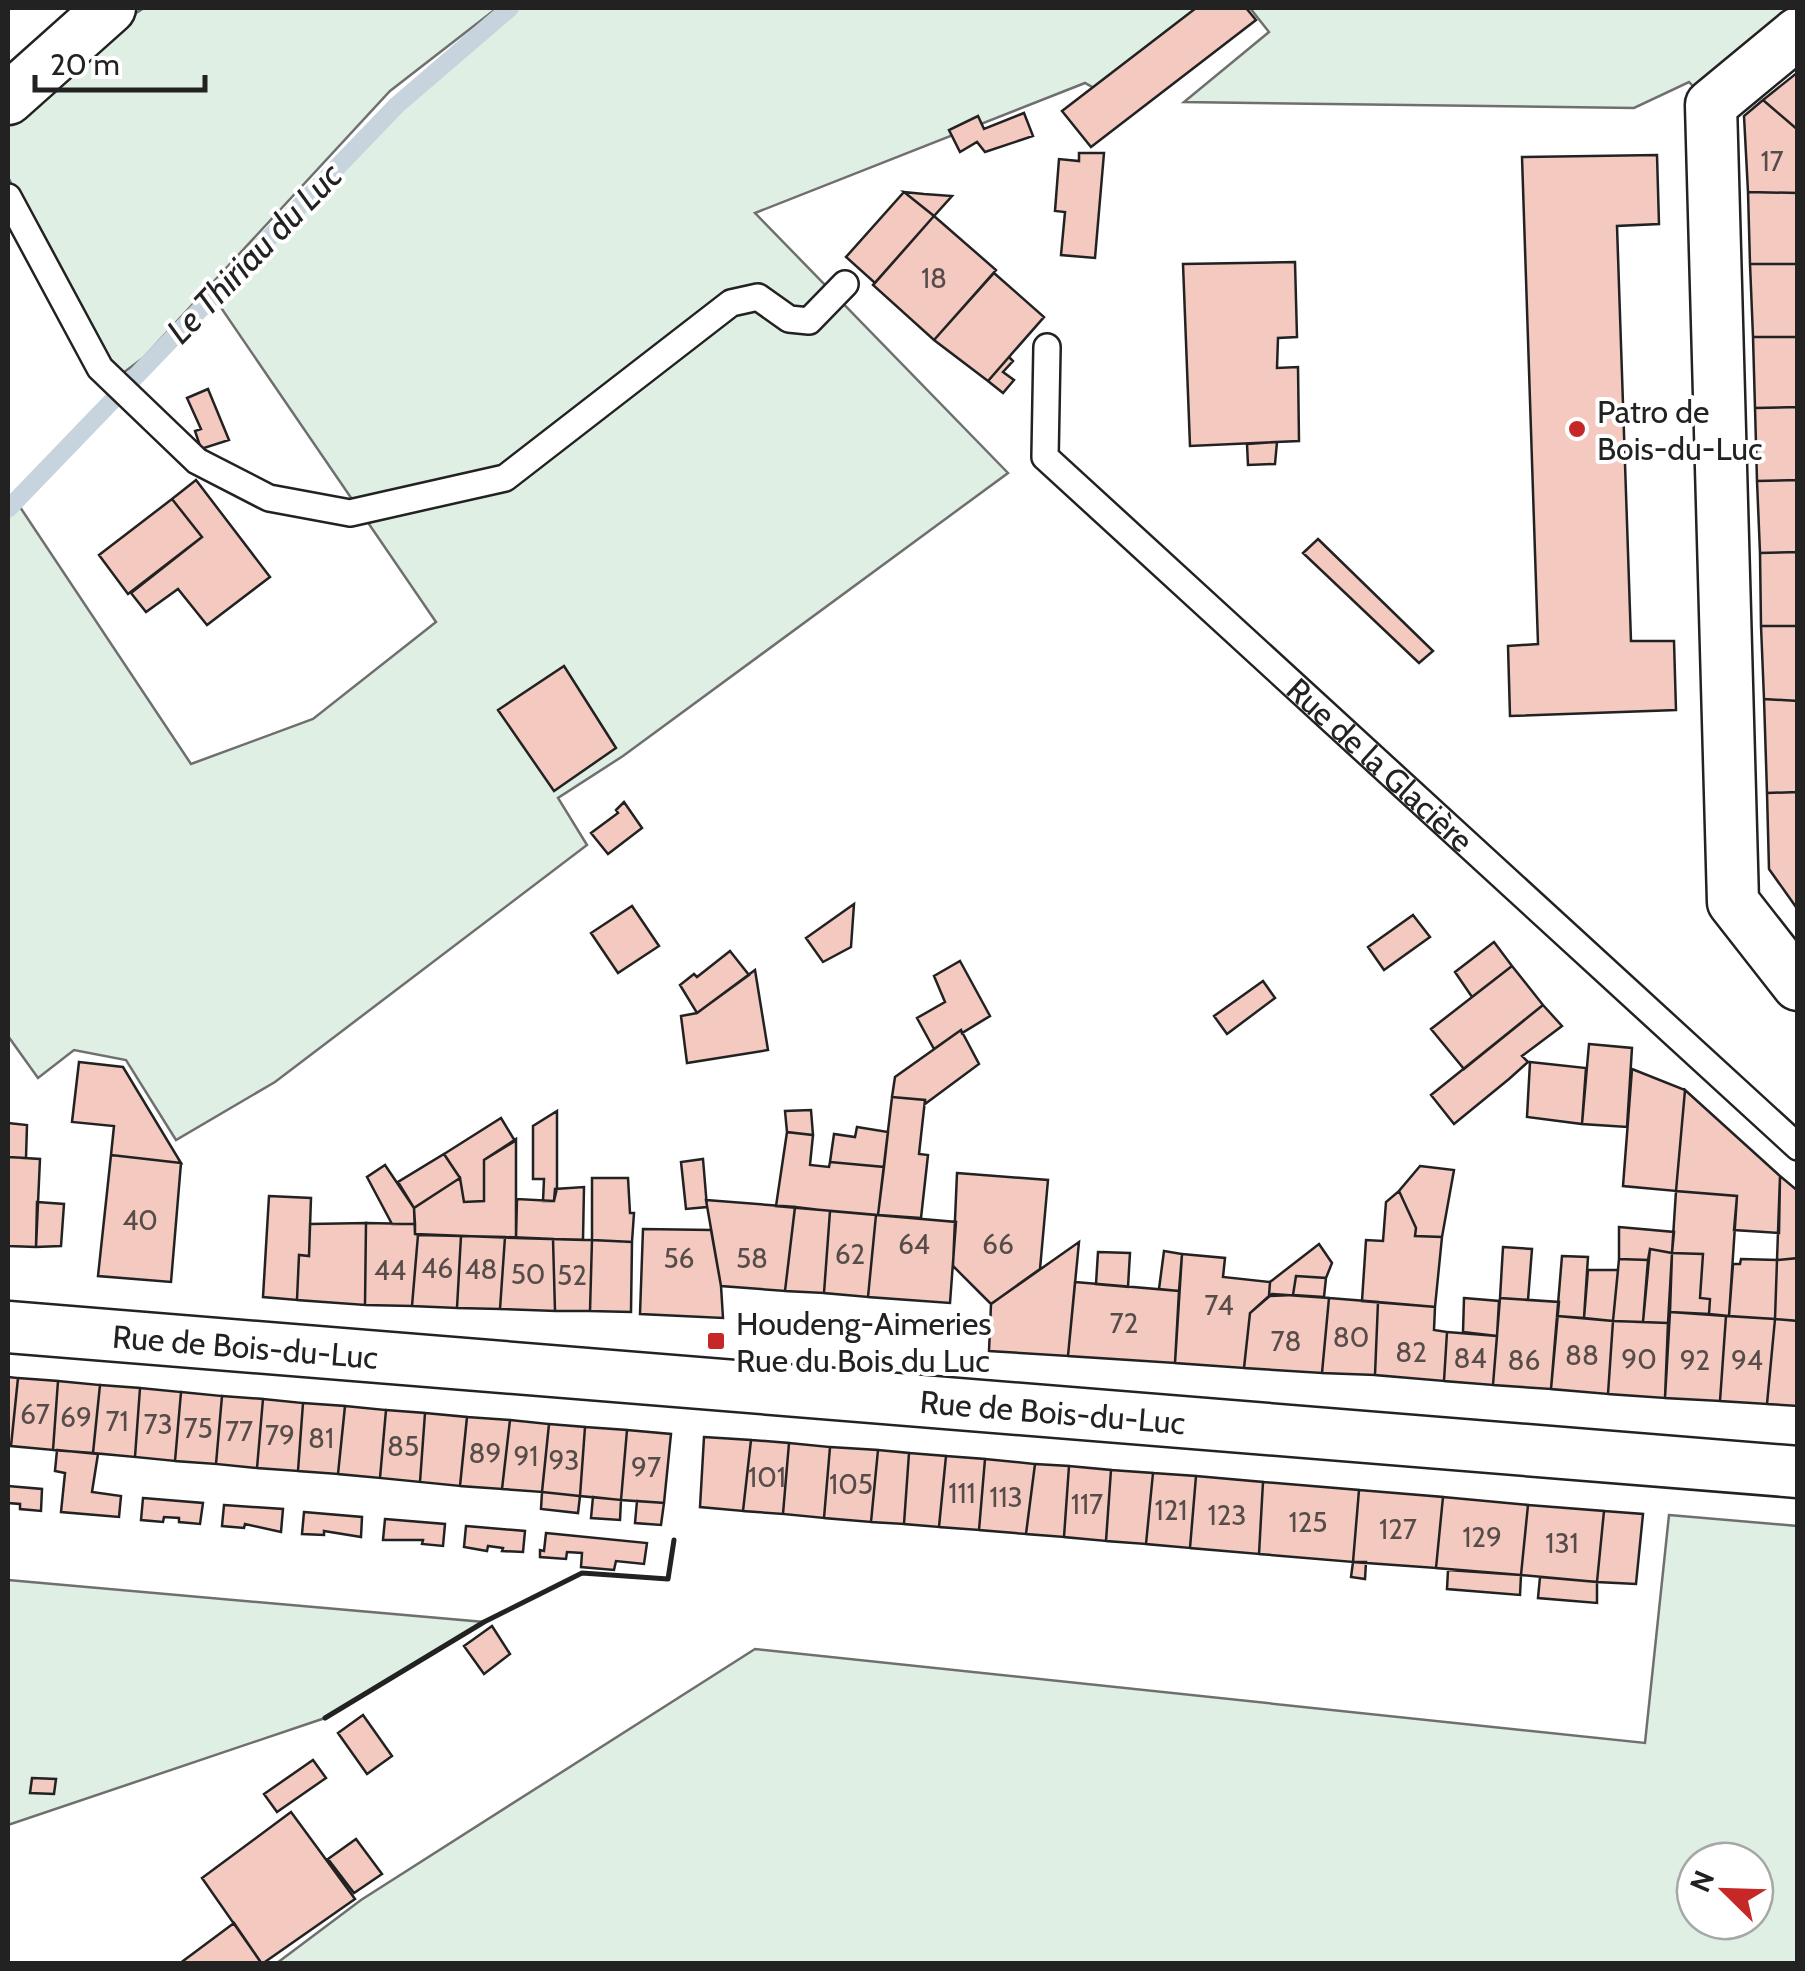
<svg xmlns="http://www.w3.org/2000/svg" width="1805" height="1971" font-family="Cabin,sans-serif">
	<rect width="100%" height="100%" fill="#fff"/>
	<!-- green -->
	<path fill="#e0efe3" stroke="#6f6f6f" stroke-width="2.5" fill-rule="evenodd" d="M144 8H497L390 91 143 358 123 373 109 360 48 257 8 177V118L81 48Z
		M510 8H1217L1108 96 1085 83 755 213 1008 473 623 756 558 798 587 845 275 1082 176 1140 126 1060 74 1050 38 1078 8 1036V509L16 501 191 764 313 719 436 622 213 296 397 105Z
		M1250 8H1797V33L1711 105 1689 82 1634 108 1184 102 1269 32Z
		M1669 1515 1797 1526V1963H277L361 1900 755 1649 1645 1743ZM1695 1861H1755V1921H1695Z
		M8 1580 484 1622 325 1718 8 1825Z"/>
	<g fill="none" stroke-linecap="round" stroke-linejoin="round">
		<!-- stream -->
		<path stroke="#c7d3dd" stroke-width="18" d="M8 509 397 105 510 8"/>
	</g>
	<!-- building -->
	<path fill="#f3c9c0" stroke="#222" stroke-width="2.5" d="M1196 8H1246L1256 20 1091 147 1062 111Z
		M1798 72V130L1763 100Z
		M1763 100 1798 130V193L1748 192 1744 116Z
		M1024 113 1033 136 985 152 977 142 960 152 949 130 978 116 984 129Z
		M1079 153H1104L1095 258 1061 255 1065 212 1055 211 1059 159 1079 161Z
		M1657 155 1659 224 1617 226 1631 641H1674L1676 710 1510 716 1508 646 1538 644 1522 157Z
		M904 192 924 194 952 196 934 216Z
		M904 192 934 216 875 283 846 257Z
		M1748 192 1798 193V264H1750Z
		M934 216 996 270 934 340 873 285Z
		M1295 262 1297 337 1278 338 1277 368 1298 367 1299 441 1190 446 1183 264Z
		M1750 264H1798V337H1753Z
		M994 273 1044 317 988 381 934 340Z
		M1753 337H1798V407L1755 408Z
		M1009 357 1013 361 1003 372 1014 380 1003 393 988 381Z
		M208 389 229 440 201 449 195 431 201 429 187 398Z
		M1798 407V480L1757 481 1755 408Z
		M1277 442 1275 464 1248 465 1247 444Z
		M196 480 270 577 207 625 178 589 146 612 131 593 202 537 172 499Z
		M1798 480V552L1760 553 1757 481Z
		M172 499 202 537 128 594 99 555Z
		M1318 539 1433 651 1419 663 1303 553Z
		M1798 552V626H1761L1760 553Z
		M1761 626H1798V701L1764 699Z
		M564 666 616 748 554 791 498 710Z
		M1764 699 1798 701V792L1767 793Z
		M1798 792V905L1796 907 1769 869 1767 793Z
		M624 802 642 828 608 854 591 833 618 813 616 810Z
		M854 904 851 947 823 962 806 938Z
		M632 906 659 946 618 973 591 933Z
		M1413 915 1430 937 1384 970 1368 947Z
		M1494 942 1512 966 1472 997 1455 972Z
		M730 951 749 975 697 1013 680 985 694 974 697 977Z
		M960 961 990 1016 962 1033 961 1030 934 1049 917 1018 945 1002 934 976Z
		M1512 966 1543 1005 1464 1069 1431 1029Z
		M755 970 768 1050 687 1063 681 1016 697 1013Z
		M1263 981 1275 998 1227 1034 1214 1016Z
		M1543 1005 1562 1026 1522 1056 1528 1062 1509 1079 1454 1124 1431 1095Z
		M961 1030 979 1064 925 1104V1100L892 1097 895 1077Z
		M1589 1044 1632 1048 1627 1127 1582 1124Z
		M79 1062 123 1067 181 1163 111 1155 114 1126 72 1122Z
		M1530 1062 1586 1068 1582 1124 1527 1117Z
		M1632 1069 1685 1090 1676 1191 1623 1186Z
		M1685 1090 1780 1176 1779 1233 1734 1230 1737 1196 1676 1191Z
		M892 1097 925 1100 919 1154 928 1155 921 1218 878 1215Z
		M811 1110 813 1135 787 1132 785 1111Z
		M557 1111V1188L554 1201H543L544 1179H533V1126Z
		M501 1118 515 1141 484 1160V1201L464 1202 460 1178 444 1154Z
		M8 1123 27 1125 26 1158 8 1157Z
		M857 1127 888 1132 884 1167 830 1162 834 1134 855 1137Z
		M787 1132 813 1135 810 1165 829 1167 830 1162 884 1167 878 1215 776 1206Z
		M516 1139V1238L415 1234 414 1208 460 1178 464 1202 484 1201V1160Z
		M444 1154 460 1178 414 1208 398 1182Z
		M111 1155 181 1163 171 1282 98 1276Z
		M8 1157 40 1159 36 1247 8 1246Z
		M703 1159 707 1207 686 1209 681 1162Z
		M385 1165 414 1208 415 1224H392L367 1177Z
		M1420 1166 1454 1170 1442 1237 1415 1236 1416 1228 1399 1191Z
		M957 1173 1048 1180 1040 1269 991 1304 953 1266Z
		M1780 1176 1798 1191V1258L1777 1260Z
		M592 1178H628L630 1213H634L632 1242 592 1240Z
		M584 1187 583 1240 516 1238 517 1199 554 1201 555 1189Z
		M1399 1191 1416 1228 1415 1236 1442 1237 1435 1307 1362 1301 1366 1240 1383 1241 1386 1202Z
		M1676 1191 1737 1196 1729 1316 1709 1314 1710 1299 1700 1298 1703 1254 1672 1253Z
		M269 1196 311 1198 309 1256 299 1255 297 1300 263 1297Z
		M706 1200 795 1207 785 1291 721 1286Z
		M37 1202 64 1204 61 1246 36 1247Z
		M795 1207 830 1211 824 1293 785 1291Z
		M830 1211 876 1215 868 1297 824 1293Z
		M876 1215 956 1222 950 1303 868 1297Z
		M366 1223 415 1224V1234L418 1235 412 1306 365 1305Z
		M366 1223 365 1305 297 1300 299 1255 309 1256 310 1224Z
		M1619 1227 1674 1232 1672 1253 1650 1249 1648 1260 1619 1259Z
		M643 1229 711 1230 721 1286 723 1318 640 1314Z
		M418 1235 461 1236 457 1308 412 1306Z
		M461 1236 505 1237 500 1309 457 1308Z
		M505 1237 553 1239 555 1311 500 1309Z
		M553 1239 592 1240 590 1311H555Z
		M592 1240 632 1242 631 1312 590 1311Z
		M1079 1242 1068 1356 989 1351 991 1304Z
		M1319 1244 1332 1263 1326 1278 1296 1276 1293 1295 1269 1296 1270 1282Z
		M1503 1247 1532 1249 1528 1300 1500 1298Z
		M1650 1249 1672 1253 1668 1323 1643 1322Z
		M1164 1251 1182 1254 1179 1291 1159 1289Z
		M1098 1252 1130 1253 1128 1287 1096 1284Z
		M1672 1253 1703 1254 1700 1298 1710 1299 1709 1314 1670 1312Z
		M1182 1254 1225 1258 1223 1277 1270 1282 1269 1296 1250 1313 1244 1368 1175 1363Z
		M1562 1256 1588 1257 1584 1318 1557 1316Z
		M1798 1258V1321L1775 1319 1777 1260Z
		M1619 1259 1648 1260 1643 1322 1613 1321Z
		M1741 1259 1777 1260 1775 1319 1729 1316 1733 1264H1740Z
		M1588 1270H1618L1613 1321 1584 1318Z
		M1296 1276 1326 1278 1324 1297 1293 1295Z
		M1075 1282 1179 1291 1175 1363 1068 1356Z
		M1272 1294 1329 1298 1322 1373 1244 1368 1250 1313Z
		M1329 1298 1378 1302 1375 1375 1322 1373Z
		M1464 1298 1499 1301 1497 1336 1463 1332Z
		M1500 1298 1559 1302 1551 1389 1493 1385Z
		M1378 1302 1435 1307 1434 1330 1447 1332 1444 1381 1375 1375Z
		M1670 1312 1726 1316 1720 1401 1665 1398Z
		M1557 1316 1613 1321 1608 1394 1551 1389Z
		M1726 1316 1775 1319 1767 1404 1720 1401Z
		M1775 1319 1798 1321V1406L1767 1404Z
		M1613 1321 1668 1323 1665 1398 1608 1394Z
		M1447 1332 1497 1336 1493 1385 1444 1381Z
		M8 1377 18 1378 11 1446H8Z
		M18 1378 58 1381 53 1450 11 1446Z
		M58 1381 100 1385 93 1453 53 1450Z
		M100 1385 140 1388 135 1457 93 1453Z
		M140 1388 181 1392 175 1461 135 1457Z
		M181 1392 222 1396 216 1464 175 1461Z
		M222 1396 263 1399 257 1468 216 1464Z
		M263 1399 303 1403 298 1471 257 1468Z
		M303 1403 345 1406 338 1474 298 1471Z
		M345 1406 386 1410 380 1478 338 1474Z
		M386 1410 425 1413 420 1482 380 1478Z
		M425 1413 467 1417 460 1486 420 1482Z
		M467 1417 510 1420 502 1489 460 1486Z
		M510 1420 549 1424 542 1492 502 1489Z
		M549 1424 585 1427 580 1496 542 1492Z
		M585 1427 627 1430 621 1500 580 1496Z
		M627 1430 671 1434 664 1503 621 1500Z
		M704 1437 751 1440 743 1511 700 1507Z
		M751 1440 789 1443 783 1514 743 1511Z
		M789 1443 830 1447 824 1518 783 1514Z
		M830 1447 878 1450 871 1522 824 1518Z
		M57 1450 98 1454 92 1492 121 1496 119 1517 61 1512 65 1473 55 1471Z
		M878 1450 909 1453 904 1524 871 1522Z
		M909 1453 946 1456 939 1527 904 1524Z
		M946 1456 985 1459 979 1530 939 1527Z
		M985 1459 1035 1464 1026 1534 979 1530Z
		M1035 1464 1069 1466 1064 1537 1026 1534Z
		M1069 1466 1111 1470 1106 1541 1064 1537Z
		M1111 1470 1153 1473 1146 1544 1106 1541Z
		M1153 1473 1196 1476 1190 1548 1146 1544Z
		M1196 1476 1263 1482 1259 1554 1190 1548Z
		M1263 1482 1359 1490 1353 1562 1259 1554Z
		M8 1486 42 1489 41 1511 20 1509V1504L8 1503Z
		M1359 1490 1443 1497 1436 1568 1353 1562Z
		M542 1492 580 1496 578 1513 541 1509Z
		M593 1497 621 1500 620 1520 591 1518Z
		M1443 1497 1528 1505 1521 1575 1436 1568Z
		M143 1498 203 1503 200 1524 179 1522V1518L164 1517 163 1522 141 1520Z
		M637 1501 664 1503 661 1525 635 1523Z
		M224 1505 283 1509 281 1532 245 1524 244 1528 222 1526Z
		M1528 1505 1604 1511 1597 1582 1521 1575Z
		M1604 1511 1643 1514 1636 1584 1597 1582Z
		M304 1512 362 1517 361 1537 324 1531V1535L302 1534Z
		M385 1519 445 1524 443 1546 422 1544 423 1540H383Z
		M466 1526 525 1531 523 1552 502 1551 503 1548 488 1546 487 1551 464 1547Z
		M546 1533 647 1543 644 1564 616 1561 614 1570 581 1567 582 1553 567 1552 566 1559 540 1557V1550L544 1551Z
		M1353 1562H1366L1365 1579 1351 1577Z
		M1448 1570 1521 1575 1520 1595 1447 1589Z
		M1540 1577 1597 1582V1603L1538 1598Z
		M492 1626 510 1654 484 1674 464 1646Z
		M363 1715 392 1756 367 1774 338 1733Z
		M313 1760 326 1778 277 1812 264 1794Z
		M32 1778 56 1779 54 1794 30 1793Z
		M291 1812 355 1899 262 1964 202 1878Z
		M356 1839 382 1874 354 1893 328 1859Z
		M234 1923 262 1964H179Z"/>
	<g fill="none" stroke-linecap="round" stroke-linejoin="round">
		<defs>
			<g id="service">
				<path d="M8 197 100 368 197 461 269 498 350 513 505 478 731 303 758 297 789 319 809 321 845 284"/>
				<path id="s1" d="M1047 347 1045 457 1798 1147"/>
			</g>
			<g id="minor">
				<path d="M1798 33 1711 105 1733 902 1798 985"/>
				<path d="M8 99 110 8"/>
				<path id="s2" d="M8 1327 1798 1472"/>
			</g>
		</defs>
		<!-- service casing -->
		<use href="#service" stroke="#222" stroke-width="30"/>
		<!-- minor casing -->
		<use href="#minor" stroke="#222" stroke-width="55"/>
		<!-- service -->
		<use href="#service" stroke="#fff" stroke-width="25"/>
		<!-- minor -->
		<use href="#minor" stroke="#fff" stroke-width="50"/>
		<!-- wall -->
		<path stroke="#222" stroke-width="5" d="M325 1718 484 1622 582 1573 668 1579 674 1540"/>
	</g>
	<!-- markers -->
	<g fill="#c62828" stroke="#fff" stroke-width="4">
		<circle cx="1577" cy="429" r="10"/>
		<rect x="706" y="1331" width="20" height="20" rx="5"/>
	</g>
	<g text-anchor="middle" dominant-baseline="central" stroke-width="8" stroke-linejoin="round" paint-order="stroke">
		<!-- number labels -->
		<g font-size="28" fill="#564c4a">
			<text x="1772" y="161">17</text>
			<text x="934" y="278">18</text>
			<text x="140" y="1220">40</text>
			<text x="914" y="1244">64</text>
			<text x="998" y="1244">66</text>
			<text x="850" y="1254">62</text>
			<text x="679" y="1258">56</text>
			<text x="752" y="1258">58</text>
			<text x="437" y="1268">46</text>
			<text x="481" y="1269">48</text>
			<text x="390" y="1270">44</text>
			<text x="528" y="1274">50</text>
			<text x="572" y="1275">52</text>
			<text x="1219" y="1305">74</text>
			<text x="1124" y="1323">72</text>
			<text x="1351" y="1337">80</text>
			<text x="1286" y="1341">78</text>
			<text x="1411" y="1352">82</text>
			<text x="1582" y="1355">88</text>
			<text x="1470" y="1358">84</text>
			<text x="1639" y="1359">90</text>
			<text x="1524" y="1360">86</text>
			<text x="1695" y="1360">92</text>
			<text x="1747" y="1360">94</text>
			<text x="35" y="1414">67</text>
			<text x="76" y="1417">69</text>
			<text x="117" y="1421">71</text>
			<text x="158" y="1424">73</text>
			<text x="198" y="1428">75</text>
			<text x="239" y="1431">77</text>
			<text x="280" y="1435">79</text>
			<text x="321" y="1438">81</text>
			<text x="403" y="1446">85</text>
			<text x="485" y="1453">89</text>
			<text x="526" y="1456">91</text>
			<text x="564" y="1460">93</text>
			<text x="646" y="1467">97</text>
			<text x="767" y="1477">101</text>
			<text x="851" y="1484">105</text>
			<text x="962" y="1493">111</text>
			<text x="1006" y="1497">113</text>
			<text x="1087" y="1504">117</text>
			<text x="1171" y="1510">121</text>
			<text x="1227" y="1515">123</text>
			<text x="1308" y="1522">125</text>
			<text x="1398" y="1529">127</text>
			<text x="1482" y="1537">129</text>
			<text x="1562" y="1543">131</text>
		</g>
		<!-- poi labels -->
		<g font-size="32" fill="#222" stroke="#fff" text-anchor="start">
			<text x="1597" y="411">Patro de<tspan x="1597" dy="37">Bois-du-Luc</tspan></text>
			<text x="736" y="1323">Houdeng-Aimeries<tspan x="736" dy="37">Rue du Bois du Luc</tspan></text>
		</g>
		<!-- street labels -->
		<g font-size="32" fill="#222" stroke="#fff">
			<text stroke="none"><textPath href="#s1" startOffset="565">Rue de la Glacière</textPath></text>
			<text stroke="none"><textPath href="#s2" startOffset="238">Rue de Bois-du-Luc</textPath></text>
			<text stroke="none"><textPath href="#s2" startOffset="1048">Rue de Bois-du-Luc</textPath></text>
		</g>
		<!-- water labels -->
		<g font-size="35" font-style="italic" fill="#222" stroke="#fff">
			<text transform="translate(254 253) rotate(-46)">Le Thiriau du Luc</text>
		</g>
	</g>
	<!-- border -->
	<rect width="1805" height="1971" fill="none" stroke="#222222" stroke-width="20"/>
	<!-- north arrow -->
	<g transform="translate(1725 1891) rotate(293)"><circle r="48" fill="#ffffff" stroke="#a7a7a7" stroke-width="2.5"/>
	<path d="M0-8L18 38L0 25L-18 38Z" fill="#c62828"/>
	<text y="-15" font-size="28" font-weight="bold" text-anchor="middle" fill="#222222">N</text>
	</g>
	<!-- scale -->
	<path d="M35 75v15h170v-15" fill="none" stroke="#222222" stroke-width="5"/>
	<text x="50" y="75" font-size="30" fill="#222222" stroke="#ffffff" stroke-width="8" paint-order="stroke">20 m</text>
</svg>
